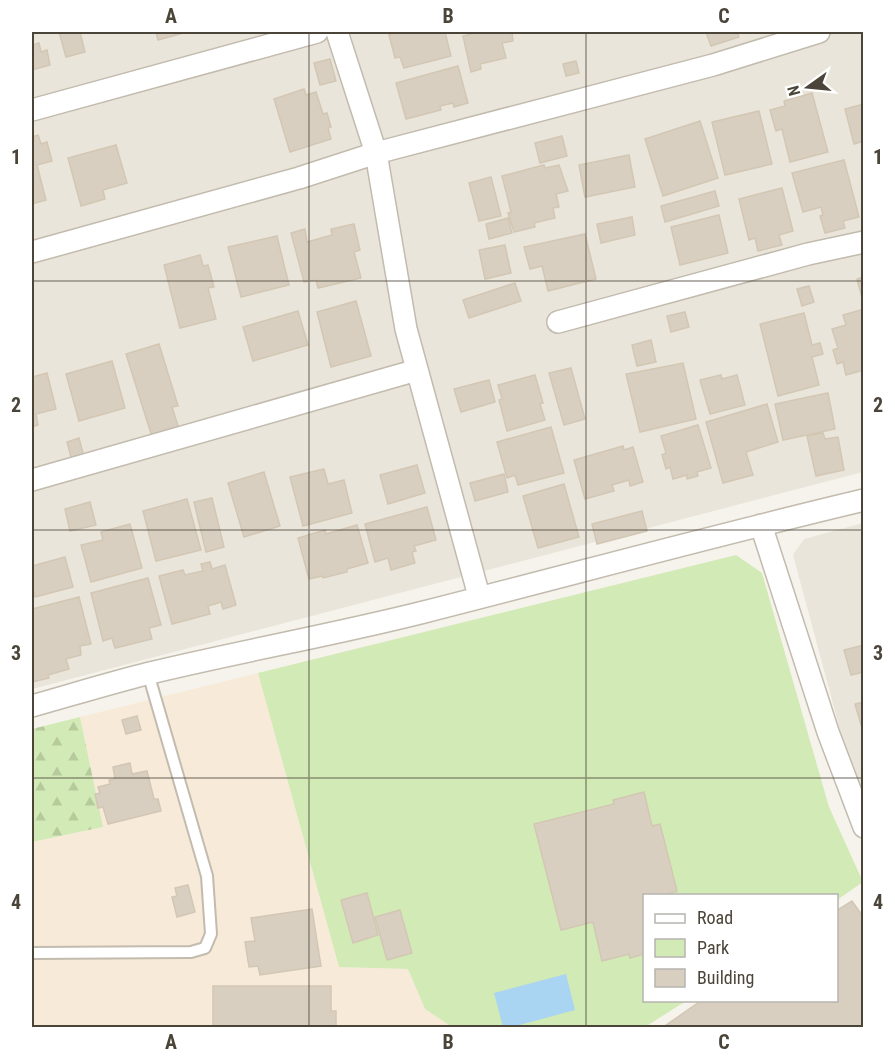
<svg xmlns="http://www.w3.org/2000/svg" width="895" height="1059" font-family="'Roboto Condensed',sans-serif">
	<defs>
		<pattern id="forest-firs" width="22" height="20" patternUnits="userSpaceOnUse" patternTransform="scale(1.5)"><rect width="22" height="20" fill="#d2eab5"/><path d="M5 1l3.5 6h-7zM16 11l3.5 6h-7z" fill="#b6ca9c"/></pattern>
	</defs>
	<rect width="100%" height="100%" fill="#f6f3ec"/>
	<!-- residential -->
	<path fill="#eae5da" d="M32 32H863V472L32 689Z
		M863 523V795L846 752 793 555 804 539Z"/>
	<!-- commercial -->
	<path fill="#f7ead8" d="M258 673 339 967 408 969 425 1009 452 1027 32 1028V842L103 827 80 717Z"/>
	<!-- forest -->
	<path fill="url(#forest-firs)" d="M80 717 103 827 32 842V729Z"/>
	<!-- green -->
	<path fill="#d2eab5" d="M736 555 762 573 829 807 863 882 837 900 836 896H644V1000L686 1001 645 1027H452L425 1009 408 969 339 967 258 673Z"/>
	<!-- water -->
	<path fill="#a9d4f2" d="M566 974 575 1010 512 1027H503L494 993Z"/>
	<!-- building -->
	<path fill="#d8cfc1" stroke="#d3c7b4" stroke-width="1.5" d="M59 32H80L85 52 66 57Z
		M156 32H187L158 40Z
		M393 32H445L451 56 404 68 400 57 395 58 389 35 394 33Z
		M479 32H512L513 41 502 43 506 58 480 64 481 69 471 72 463 36Z
		M706 32H737L739 37 711 46Z
		M39 43 41 52 47 50 50 65 32 70V45Z
		M330 59 336 81 320 85 314 63Z
		M576 61 579 73 566 76 563 64Z
		M458 66 468 103 454 107 453 103 440 106 441 110 406 119 396 83Z
		M304 89 306 95 316 92 323 114 327 113 331 127 328 128 331 139 290 152 274 99Z
		M812 93 828 152 790 162 782 129 776 131 770 110 785 106 784 101Z
		M864 104V141L854 144 845 109Z
		M759 111 772 164 725 175 712 122Z
		M700 121 718 178 663 196 645 139Z
		M38 135 41 144 47 142 52 161 37 165 46 200 32 204V137Z
		M562 136 567 156 540 163 535 143Z
		M116 145 127 183 103 190 105 199 81 206 68 158Z
		M629 155 635 187 585 197 579 165Z
		M844 160 859 217 843 221 845 228 825 233 820 216 823 215 821 207 803 212 792 173Z
		M544 165 545 168 559 165 568 191 556 194 559 207 553 208 555 218 534 223 535 227 514 232 508 213 511 212 502 176Z
		M491 177 501 216 479 221 469 183Z
		M782 188 793 231 779 235 782 245 758 251 755 238 749 240 739 199Z
		M715 191 719 206 665 222 661 206Z
		M719 215 728 253 680 265 671 227Z
		M632 217 635 235 601 243 597 224Z
		M508 218 512 233 489 239 486 224Z
		M354 224 360 250 354 252 361 278 318 288 316 280 304 282 291 233 305 229 307 242 332 235 331 229Z
		M585 234 596 279 548 291 542 266 530 269 524 247Z
		M277 236 289 285 241 297 228 247Z
		M505 245 511 273 485 279 479 250Z
		M200 255 203 266 208 265 214 287 208 288 216 319 180 328 164 265Z
		M864 277V301H863L857 279Z
		M515 283 521 301 469 318 463 300Z
		M809 286 814 302 802 306 797 289Z
		M356 301 371 356 331 367 317 312Z
		M864 309V370L846 375 843 362 837 364 833 350 838 348 832 329 846 325 843 315Z
		M298 311 308 345 253 361 243 327Z
		M685 312 689 327 671 332 667 316Z
		M804 313 812 345 820 343 823 354 812 357 819 385 778 396 760 324Z
		M651 340 656 362 637 366 632 345Z
		M159 344 178 406 172 407 180 432 153 440 126 354Z
		M112 361 125 408 79 421 66 374Z
		M683 363 696 419 640 432 626 374Z
		M571 368 585 419 564 425 549 373Z
		M47 373 56 409 36 414 38 425 32 427V377Z
		M535 375 543 403 540 404 545 420 507 431 499 400 502 399 498 385Z
		M721 375 722 379 737 375 745 405 710 414 700 380Z
		M489 380 495 402 461 412 454 389Z
		M828 393 835 429 783 440 775 404Z
		M767 404 778 442 746 452 753 475 723 483 706 422Z
		M698 425 711 468 697 472 698 476 687 479V475L673 479 670 467 666 469 662 455 666 453 661 436Z
		M551 427 564 473 518 485 515 475 507 478 497 442Z
		M823 433 825 439 838 437 844 470 816 476 807 436Z
		M79 438 84 457 72 461 67 442Z
		M623 446 624 450 633 447 643 482 630 486 629 480 612 485 614 491 585 499 574 460Z
		M417 465 425 493 388 504 380 475Z
		M324 469 328 484 344 480 352 513 303 526 290 477Z
		M264 472 280 526 244 537 228 483Z
		M504 474 508 492 475 501 470 483Z
		M564 484 579 537 538 548 523 496Z
		M212 498 224 547 206 552 194 502Z
		M187 499 201 550 156 561 143 511Z
		M90 502 96 525 70 531 65 509Z
		M427 507 436 540 414 546 416 551 412 552 415 563 391 570 388 558 375 562 365 524Z
		M642 511 647 531 597 544 592 524Z
		M130 524 142 568 91 582 81 545 103 540 101 532Z
		M357 525 368 563 347 569V572L323 578 322 576 309 579 298 538 325 530 326 534Z
		M65 557 73 587 35 597 32 583V566Z
		M210 562 212 569 225 565 236 605 223 609 221 602 208 606 210 614 172 624 159 576 183 570 185 575 203 571 201 564Z
		M148 578 161 625 149 628 152 639 115 648 112 638 103 641 91 593Z
		M79 597 91 644 80 646 81 655 66 659 69 669 48 675 49 678 32 682V609Z
		M864 645V672L851 675 844 650Z
		M864 702V735L855 704Z
		M137 716 141 730 126 734 122 720Z
		M130 763 132 774 147 771 154 799H158L161 811 108 824 103 807 98 808 95 794 100 793 98 787 110 784 109 780 115 779 113 767Z
		M644 792 652 826 660 824 677 891 661 896H644V954L630 958 629 954 602 961 593 922 561 930 534 824 614 804 613 800Z
		M188 885 195 912 177 917 172 897 177 896 175 888Z
		M367 893 378 935 353 943 341 900Z
		M852 901 864 918V1028H662L702 1000H836V911Z
		M312 909 321 966 260 975 258 966 249 967 245 942 255 941 251 918Z
		M400 910 412 953 387 960 375 917Z
		M213 986H331V1011H336V1028H213Z"/>
	<g fill="none" stroke-linecap="round" stroke-linejoin="round">
		<defs>
			<path id="lane" d="M32 953 191 952 205 948 211 934 207 876 148 673"/>
			<path id="street" d="M337 32 376 153 406 329 479 596
				M32 110 317 32
				M32 252 299 178 376 153 713 65 819 32
				M558 322 808 254 864 242
				M32 480 417 370
				M761 525 828 732 864 827
				M32 706C71 695 110 683 150 673 241 651 333 635 424 612 570 575 716 535 864 500"/>
		</defs>
		<!-- lane casing -->
		<use href="#lane" stroke="#c2bbae" stroke-width="14"/>
		<!-- street casing -->
		<use href="#street" stroke="#c2bbae" stroke-width="24"/>
		<!-- lane -->
		<use href="#lane" stroke="#fff" stroke-width="10"/>
		<!-- street -->
		<use href="#street" stroke="#fff" stroke-width="21"/>
	</g>
	<!-- grid -->
	<path fill="none" stroke="#4b4439" stroke-width="1.5" stroke-opacity="0.55" d="M309 32V1028M586 32V1028M32 281H864M32 530H864M32 778H864"/>
	<!-- border -->
	<rect width="895" height="1059" fill="none" stroke="#ffffff" stroke-width="66"/>
	<!-- legend -->
	<rect x="643" y="894" width="195" height="108" fill="#ffffff" stroke="#b7b4b0" stroke-width="1.5"/>
	<rect x="655" y="914" width="30" height="9" fill="#ffffff" stroke="#b7b4b0" stroke-width="1.5"/>
	<text x="697" y="924" font-size="18" fill="#4b4439">Road</text>
	<rect x="655" y="939" width="30" height="18" fill="#d2eab5" stroke="#b7b4b0" stroke-width="1.5"/>
	<text x="697" y="954" font-size="18" fill="#4b4439">Park</text>
	<rect x="655" y="969" width="30" height="18" fill="#d8cfc1" stroke="#b7b4b0" stroke-width="1.5"/>
	<text x="697" y="984" font-size="18" fill="#4b4439">Building</text>
	<!-- north arrow -->
	<g transform="translate(808 87) rotate(255)" stroke="#ffffff" stroke-width="4.5" paint-order="stroke">
	<path d="M0-4.5L10 22L0 15L-10 22Z" fill="#4b4439"/>
	<text y="-9" font-size="16" font-weight="bold" text-anchor="middle" fill="#4b4439">N</text>
	</g>
	<rect x="33" y="33" width="829" height="993" fill="none" stroke="#4b4439" stroke-width="2"/>
	<g font-size="20" text-anchor="middle" font-weight="bold" fill="#4b4439">
		<text x="171" y="23">A</text>
		<text x="448" y="23">B</text>
		<text x="724" y="23">C</text>
		<text x="16" y="164">1</text>
		<text x="878" y="164">1</text>
		<text x="16" y="412">2</text>
		<text x="878" y="412">2</text>
		<text x="16" y="660">3</text>
		<text x="878" y="660">3</text>
		<text x="16" y="909">4</text>
		<text x="878" y="909">4</text>
		<text x="171" y="1049">A</text>
		<text x="448" y="1049">B</text>
		<text x="724" y="1049">C</text>
	</g>
</svg>
